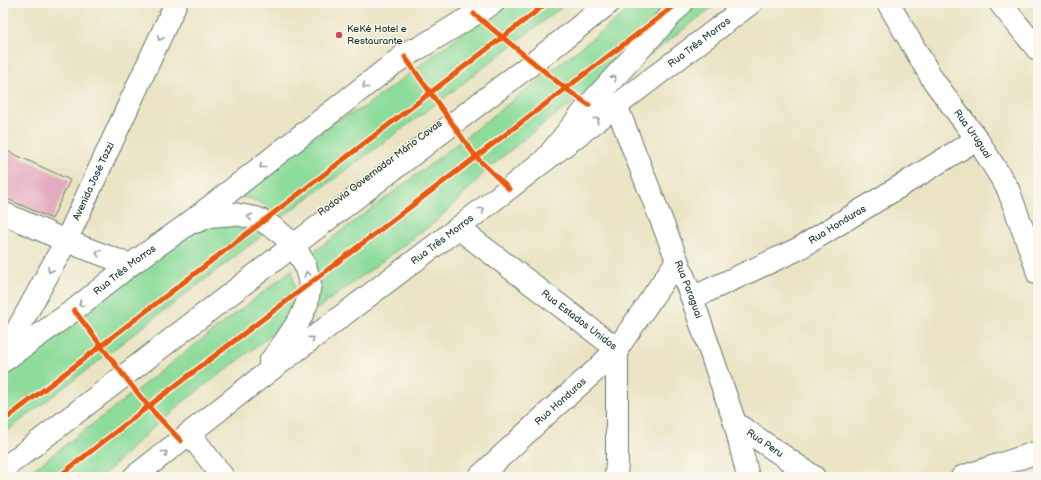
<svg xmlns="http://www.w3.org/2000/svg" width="1041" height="480" font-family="'Balsamiq Sans',sans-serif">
	<rect width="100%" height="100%" fill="#fbf7ec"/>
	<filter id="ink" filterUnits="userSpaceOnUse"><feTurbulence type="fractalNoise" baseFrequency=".025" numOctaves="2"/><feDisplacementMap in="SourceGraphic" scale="8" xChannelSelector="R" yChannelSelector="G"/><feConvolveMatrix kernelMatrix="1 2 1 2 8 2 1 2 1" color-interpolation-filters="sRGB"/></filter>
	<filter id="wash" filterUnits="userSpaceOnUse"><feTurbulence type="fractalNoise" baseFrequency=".012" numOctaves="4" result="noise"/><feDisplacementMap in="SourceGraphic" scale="16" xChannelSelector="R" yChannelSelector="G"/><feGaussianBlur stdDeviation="0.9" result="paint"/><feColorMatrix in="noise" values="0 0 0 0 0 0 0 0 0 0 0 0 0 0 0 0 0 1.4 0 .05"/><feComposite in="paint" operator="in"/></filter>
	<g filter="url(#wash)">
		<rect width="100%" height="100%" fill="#eae4c4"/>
		<!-- green -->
		<path fill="#8ddc9b" stroke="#568c68" d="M505 3H567L444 98 282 217 263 204 248 198 231 197 336 121 365 107 465 31Z
			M638 3H668L591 87 574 102 547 121 509 151 485 172 450 208 435 222 316 310 317 285 311 254 427 167Z
			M693 3H718L634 67Z
			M240 222 264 234 3 434V372L187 231Z
			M292 270C294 286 299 303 289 317 281 328 269 336 259 344 236 363 211 380 187 399 157 422 129 450 102 477H24Z"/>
		<g id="blocks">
			<!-- building -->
			<path fill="#e4aabf" d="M3 149 70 180 52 219 3 197Z"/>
		</g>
	</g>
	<g filter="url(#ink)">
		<use href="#blocks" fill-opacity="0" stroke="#676" stroke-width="1"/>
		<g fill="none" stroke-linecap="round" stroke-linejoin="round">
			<defs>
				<g id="minor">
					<path id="s1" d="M888 3 933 80 977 139 1008 189 1035 263 1038 274"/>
					<path d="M1000 3 1038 50"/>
					<path id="s2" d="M616 105 692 298 735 423 748 477"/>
					<path d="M3 213 66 241"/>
					<path id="s3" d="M458 228 617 349"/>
					<path id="s4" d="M692 298 798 249 977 139"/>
					<path id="s5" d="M3 356 66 241 176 3"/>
					<path id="s6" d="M735 423 814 477"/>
					<path d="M190 434 223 477"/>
					<path id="s7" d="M479 477 549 412 596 370 617 349 677 261"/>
					<path d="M616 477 617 460V349"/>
					<path d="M962 477 1038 452"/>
				</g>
				<g id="major">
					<path d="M195 222 210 216 234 214 256 218 263 221 278 231 294 245 305 265 310 283 307 303 301 317 286 340 270 362"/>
					<path d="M66 241 130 265"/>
					<path id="s8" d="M3 361 74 310 130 265 184 227 411 50"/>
					<path id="s9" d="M134 477 256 381 458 228 544 161 751 3"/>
				</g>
				<path id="highway" d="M396 62 493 3
					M544 161 589 105 682 3
					M3 469 294 245 551 49 609 3"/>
			</defs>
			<!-- minor casing -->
			<use href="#minor" stroke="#676" stroke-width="24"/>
			<!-- major casing -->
			<use href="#major" stroke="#676" stroke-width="24"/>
			<!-- highway casing -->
			<use href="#highway" stroke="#676" stroke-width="24"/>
			<!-- minor -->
			<use href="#minor" stroke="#fff" stroke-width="22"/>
			<!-- major -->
			<use href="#major" stroke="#fff" stroke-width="22"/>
			<!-- highway -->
			<use href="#highway" stroke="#fff" stroke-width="22"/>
			<defs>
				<path id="cycleway" d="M474 14 566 89 589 105
					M405 57 476 157 509 189
					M74 310 124 376 148 406 181 441
					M3 421 547 3
					M58 477 150 405 678 3"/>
			</defs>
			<!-- cycleway casing -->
			<use href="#cycleway" stroke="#fbf7ec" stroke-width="8"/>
			<!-- cycleway -->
			<use href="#cycleway" stroke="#e8590c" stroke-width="5"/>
		</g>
		<!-- one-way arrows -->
		<defs><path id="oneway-chevron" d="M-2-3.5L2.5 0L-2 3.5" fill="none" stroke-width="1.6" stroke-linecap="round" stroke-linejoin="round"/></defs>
		<g stroke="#8f9e9a">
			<use href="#oneway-chevron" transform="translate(160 38) rotate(115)"/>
			<use href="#oneway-chevron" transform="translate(614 78) rotate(-48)"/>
			<use href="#oneway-chevron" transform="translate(365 86) rotate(142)"/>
			<use href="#oneway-chevron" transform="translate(597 120) rotate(-38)"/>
			<use href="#oneway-chevron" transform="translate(262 166) rotate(142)"/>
			<use href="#oneway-chevron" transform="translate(482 210) rotate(-38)"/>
			<use href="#oneway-chevron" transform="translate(250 217) rotate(-168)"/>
			<use href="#oneway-chevron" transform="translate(98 253) rotate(-160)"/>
			<use href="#oneway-chevron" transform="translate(50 270) rotate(119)"/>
			<use href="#oneway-chevron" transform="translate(307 274) rotate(-106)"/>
			<use href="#oneway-chevron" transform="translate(81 304) rotate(142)"/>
			<use href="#oneway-chevron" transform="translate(312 339) rotate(-37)"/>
			<use href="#oneway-chevron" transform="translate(165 453) rotate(-38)"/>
		</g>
	</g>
	<!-- markers -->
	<circle fill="#d1495b" stroke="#fbf7ec" stroke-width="1.5" cx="339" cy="35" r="4"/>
	<g text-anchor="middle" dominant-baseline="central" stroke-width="3" stroke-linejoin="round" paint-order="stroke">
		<!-- poi labels -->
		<g font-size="10" fill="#1f3d34" stroke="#fbf7ec" text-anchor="start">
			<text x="347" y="29">KeKé Hotel e<tspan x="347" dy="12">Restaurante</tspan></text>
		</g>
		<!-- street labels -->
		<g font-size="10" fill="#1f3d34" stroke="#fbf7ec">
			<text stroke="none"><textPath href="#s9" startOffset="713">Rua Três Morros</textPath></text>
			<text stroke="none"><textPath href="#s1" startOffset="156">Rua Uruguai</textPath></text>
			<text transform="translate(380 168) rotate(-37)">Rodovia Governador Mário Covas</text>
			<text stroke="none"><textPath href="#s5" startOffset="197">Avenida José Tozzi</textPath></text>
			<text stroke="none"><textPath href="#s4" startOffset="163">Rua Honduras</textPath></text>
			<text stroke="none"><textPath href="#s9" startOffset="389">Rua Três Morros</textPath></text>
			<text stroke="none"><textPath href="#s8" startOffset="152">Rua Três Morros</textPath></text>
			<text stroke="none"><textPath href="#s2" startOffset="198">Rua Paraguai</textPath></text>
			<text stroke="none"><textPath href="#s3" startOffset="152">Rua Estados Unidos</textPath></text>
			<text stroke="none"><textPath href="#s7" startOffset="111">Rua Honduras</textPath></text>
			<text stroke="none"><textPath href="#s6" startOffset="36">Rua Peru</textPath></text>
		</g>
	</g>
	<!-- margin -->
	<rect width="1041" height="480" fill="none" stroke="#fbf7ec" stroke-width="16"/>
</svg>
